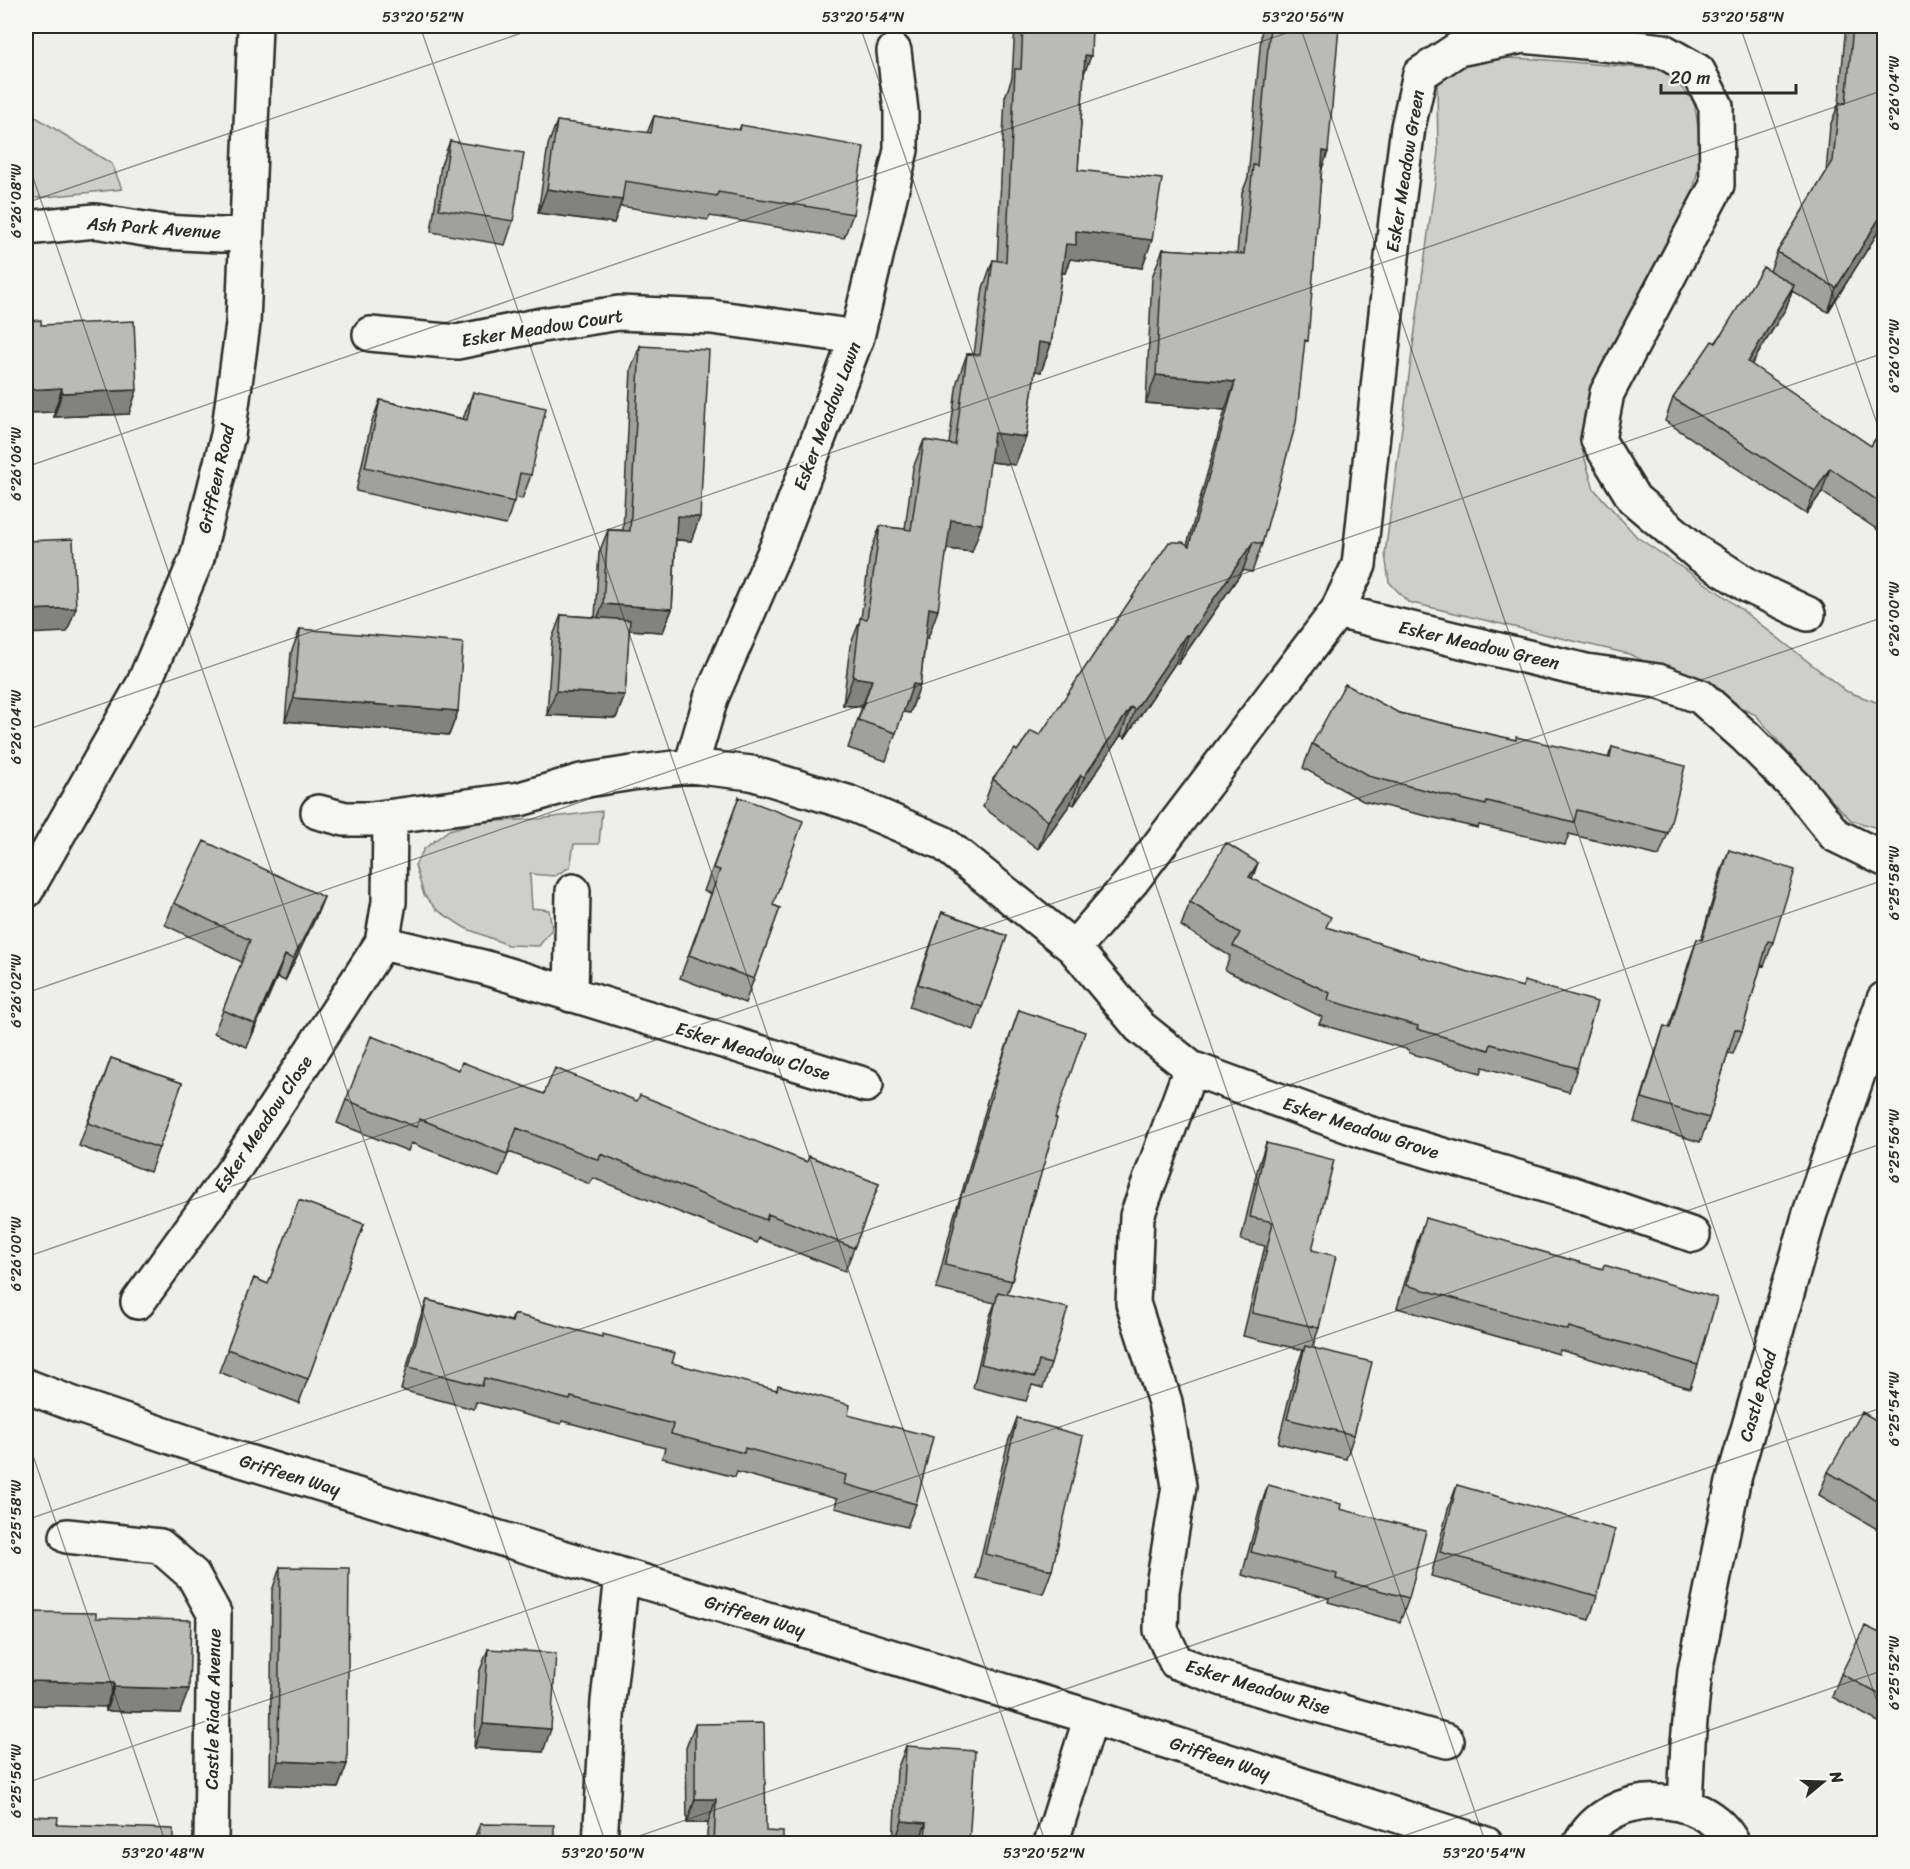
<svg xmlns="http://www.w3.org/2000/svg" width="1910" height="1869" font-family="Sriracha,sans-serif">
	<rect width="100%" height="100%" fill="#eeeeea"/>
	<filter id="ink" filterUnits="userSpaceOnUse"><feTurbulence type="fractalNoise" baseFrequency=".0167" numOctaves="2"/><feDisplacementMap in="SourceGraphic" scale="12" xChannelSelector="R" yChannelSelector="G"/><feConvolveMatrix kernelMatrix="1 2 1 2 8 2 1 2 1" color-interpolation-filters="sRGB"/></filter>
	<g filter="url(#ink)">
		<!-- green -->
		<path fill="#cececa" stroke="#7c7c7a" stroke-width="1.5" d="M1470 57 1535 59 1666 70 1694 102 1702 150 1693 192 1623 324 1585 414 1583 453 1594 489 1637 537 1724 596 1846 691 1884 705V830L1851 820 1808 776 1756 715 1629 654 1408 602 1389 582 1385 554 1438 159 1437 81Z
			M26 111 112 164 122 189 26 199Z
			M602 811 599 844H574L570 867 555 876 530 874 532 908 549 910 552 929 539 946 508 945 465 928 437 910 424 895 415 865 424 849 449 830 478 822 537 819Z"/>
		<g fill="none" stroke-linecap="round" stroke-linejoin="round">
			<defs>
				<path id="minor" d="M26 228 95 221 163 232 220 235 246 233
					M370 334 457 342 542 325 619 313 712 317 857 337
					M1337 611 1586 671 1658 681 1701 697 1746 737 1800 791 1835 835 1884 859
					M691 766 711 698 779 542 857 337 901 150V111L894 51
					M318 812 345 819H371L520 799 581 781 632 773 691 766 751 773 847 802 943 843 1074 948 1132 881 1337 611 1359 565 1396 220 1408 127 1420 74 1458 49 1523 36 1595 43 1663 51 1698 71 1716 106 1717 185 1607 393 1598 440 1634 499 1699 554 1749 586 1808 614
					M26 891 143 685 197 558 228 435 243 324 255 26
					M382 943 483 967 866 1085
					M1074 948 1140 1027 1191 1068 1368 1133 1571 1193 1693 1235
					M571 995 573 891
					M1191 1068 1137 1216 1133 1303 1165 1402 1179 1486 1162 1591 1161 1630 1176 1662 1223 1679 1447 1741
					M138 1302 233 1171 382 943 389 902 390 817
					M26 1386 76 1405 215 1452 1091 1717 1486 1844
					M67 1536 160 1546 193 1575 214 1613 211 1844
					M1685 1805 1688 1742 1695 1671 1733 1482 1810 1213 1884 999
					M600 1844 608 1701 622 1576
					M1051 1844 1091 1717
					M1580 1844C1609 1787 1704 1788 1733 1844"/>
			</defs>
			<!-- minor casing -->
			<use href="#minor" stroke="#2b2b2b" stroke-width="38"/>
			<!-- minor -->
			<use href="#minor" stroke="#f6f6f2" stroke-width="33"/>
		</g>
		<!-- wall -->
		<path fill="#a0a09d" stroke="#2b2b2b" stroke-width="1.5" d="M1015 26H1092L1084 73 1078 170 1142 268 1070 259 1065 273 1062 272 1051 344 1041 372 1035 371 1026 437 1015 465 990 462 972 552 947 549 928 638 926 637 920 685 910 713 903 712 886 761 848 748 862 707 843 705 850 646 861 618 870 554 880 526 905 529 913 468 924 440 949 444 957 382 967 354H974L983 288 993 260 997 261 1005 97 1012 78Z
			M1262 26H1339L1322 168 1303 352 1262 544 1252 572 1243 570 1178 664 1176 662 1125 738 1121 735 1074 805 1071 803 1038 849 983 807 993 779 1017 751 1040 735 1187 545 1225 410 1146 403 1152 277 1163 249 1237 254 1242 193 1248 178Z
			M1849 26H1884V231L1880 229 1828 312 1792 291 1786 308 1751 365 1871 446 1884 425V534L1822 492 1806 514 1665 421 1673 398 1770 271 1777 252 1826 173 1830 126 1839 103 1845 35Z
			M654 116 739 130 741 125 853 214 844 238 710 216 708 220 620 206 614 223 538 213 548 145 557 121 647 133Z
			M450 141 513 221 505 245 431 232 441 165Z
			M26 321 41 325 129 414 54 417V412L26 413Z
			M640 346 691 541 676 540 672 609 663 632 629 630 625 695 616 718 547 715 552 639 561 615 595 617 599 553 608 530H623L631 369Z
			M473 392 531 475 522 499 515 497 506 525 356 491 371 424 380 400 463 419Z
			M300 629 458 711 449 735 285 721 291 653Z
			M1399 713 1515 740 1608 758 1612 747 1668 833 1659 856 1569 834 1565 845 1479 825 1478 828 1363 801 1303 768 1312 744Z
			M739 797 773 905 780 908 745 1003 680 978 711 894 704 891Z
			M1729 850 1773 942 1764 966 1761 965 1742 1031 1733 1054 1728 1053 1709 1118 1700 1142 1634 1122 1656 1050 1664 1026 1669 1028 1689 962 1697 939 1701 940 1720 874Z
			M1252 879 1327 928 1419 957 1577 1068 1569 1092 1483 1067 1481 1073 1409 1053V1050L1319 1024 1322 1017 1225 970 1230 956 1181 926 1190 902Z
			M324 897 315 919 285 981 277 977 247 1047 214 1033 242 962 165 925 174 903Z
			M942 912 1007 936 974 1030 909 1007Z
			M1019 1010 1055 1118 1036 1191 1028 1215 1012 1281 1007 1294 1051 1364 1043 1388 1032 1385 1026 1401 973 1388 990 1316 995 1303 936 1289 954 1216 962 1192 987 1105 986 1104Z
			M111 1058 182 1083 150 1172 79 1146Z
			M459 1070 544 1094 637 1101 807 1162 879 1184 845 1271 759 1238 757 1243 593 1178 590 1184 509 1152 499 1177 411 1143 408 1151 337 1123 346 1100Z
			M1266 1143 1312 1250 1319 1328 1312 1348 1354 1435 1346 1459 1278 1443 1296 1370 1303 1350 1243 1336 1265 1246 1241 1240 1258 1167Z
			M1425 1218 1698 1365 1690 1388 1560 1350 1559 1354 1397 1308 1417 1242Z
			M364 1224 299 1403 219 1372 254 1278 268 1284Z
			M427 1300 511 1321 514 1314 672 1363 848 1415 916 1504 907 1527 835 1508 837 1499 737 1472 735 1477 662 1458 665 1448 562 1421 561 1424 476 1402 474 1409 401 1390 418 1324Z
			M1017 1418 1052 1570 1043 1594 976 1578 1008 1442Z
			M1884 1425V1533L1819 1495 1828 1472Z
			M1268 1485 1340 1509 1409 1598 1400 1622 1328 1602 1329 1598 1242 1575 1260 1508Z
			M1457 1485 1597 1596 1589 1620 1431 1576 1448 1509Z
			M280 1567 347 1764 338 1788 270 1785 272 1591Z
			M96 1618 180 1713 106 1711Z
			M1884 1635V1725L1832 1697 1841 1674Z
			M488 1649 543 1752 474 1748 479 1673Z
			M695 1724 766 1831 783 1844H706L708 1823H687L686 1748Z
			M906 1746 969 1844H893L897 1770Z
			M480 1824 554 1844H472Z"/>
		<!-- shaded-wall -->
		<path fill="#828280" stroke="#2b2b2b" stroke-width="1.5" d="M1085 55 1091 56 1080 84Z
			M1323 151 1328 152 1318 180Z
			M547 189 622 200 614 223 538 213Z
			M1884 211V215L1880 229 1828 312 1836 288Z
			M1076 231 1152 240 1142 268 1070 259 1065 273 1055 272 1066 244Z
			M1794 285 1786 308 1739 385 1748 362Z
			M1039 342 1051 344 1041 372 1029 370Z
			M1156 375 1235 382 1225 410 1146 403Z
			M62 388 54 412 26 413V390Z
			M137 390 129 414 54 417 62 393Z
			M994 433 1026 437 1015 465 984 461Z
			M1830 468 1822 492 1806 514 1815 491Z
			M677 516 700 517 691 541 669 539Z
			M951 520 982 524 972 552 940 548Z
			M1253 542 1243 570 1178 664 1188 636Z
			M603 604 672 609 663 632 594 628Z
			M76 608 67 632 26 634V610Z
			M929 608 938 610 928 638 919 636Z
			M1186 635 1176 662 1125 738 1135 710Z
			M853 677 872 680 862 707 843 705Z
			M913 684 920 685 910 713 903 712Z
			M556 691 625 695 616 718 547 715Z
			M294 698 458 711 449 735 285 721Z
			M1131 707 1121 735 1074 805 1084 777Z
			M1081 775 1071 803 1038 849 1048 821Z
			M1258 863 1249 887V877Z
			M324 897 315 919 285 981 293 959Z
			M285 955 277 977 247 1047 255 1024Z
			M26 1681 114 1683 106 1707 26 1705Z
			M114 1687 189 1689 180 1713 106 1711Z
			M483 1724 551 1729 543 1752 474 1748Z
			M278 1761 347 1764 338 1788 270 1785Z
			M695 1799H716L708 1823H687Z
			M902 1821 926 1823 918 1844H894Z"/>
		<!-- building -->
		<path fill="#babab7" stroke="#2b2b2b" stroke-width="1.5" d="M1023 26H1092L1091 56 1085 55 1078 170 1162 179 1152 240 1076 231V245L1066 244 1051 344 1039 342 1026 437 994 433 982 524 951 520 938 610 929 608 920 685 913 684 896 733 858 720 872 680 853 677 860 618 867 619 880 526 911 530 924 440 955 445 967 354 980 355 993 260 1006 262 1015 69H1021Z
			M1270 26H1339L1328 152 1323 151 1308 341 1305 340 1296 423 1262 544 1253 542 1188 636 1186 635 1135 710 1131 707 1084 777 1081 775 1048 821 993 779 1015 749 1017 751 1031 731 1040 735 1169 542H1183L1189 546 1235 382 1156 375 1163 249 1244 254 1253 165 1257 166Z
			M1853 26H1884V211L1836 288 1777 252 1833 161 1839 103H1846Z
			M654 116 740 130 741 125 864 147 853 214 718 192 717 196 625 181 622 200 547 189 557 121 651 133Z
			M450 141 524 153 513 221 439 209Z
			M1763 267 1794 285 1748 362 1871 446 1884 425V505L1830 468 1815 491 1673 398 1712 341 1716 343Z
			M41 320V325L134 321 137 390 62 393V388L26 390V321Z
			M640 346 709 350 700 517 677 516 672 609 603 604 608 530 630 531Z
			M473 392 546 408 531 475 520 473 514 502 365 467 380 400 467 420Z
			M73 539 76 608 26 610V541Z
			M561 615 630 620 625 695 556 691Z
			M300 629 463 643 458 711 294 698Z
			M1345 684 1399 713 1516 740V737L1610 758 1612 747 1685 766 1668 833 1577 810 1574 822 1487 801 1486 805 1372 777 1312 744Z
			M739 797 803 821 773 905 780 908 754 979 689 955 720 870 713 868Z
			M204 841 324 897 293 959 285 955 255 1024 223 1010 250 940 174 903Z
			M1226 843 1258 863 1249 877 1331 917 1326 927 1419 955V957L1472 973 1523 987 1524 981 1597 1002 1577 1068 1491 1044 1489 1050 1417 1029 1418 1026 1328 1000 1330 993 1233 946 1240 933 1190 902Z
			M1729 850 1795 870 1773 942 1768 941 1742 1031 1735 1029 1709 1118 1642 1098 1664 1026 1670 1028 1697 939 1702 940Z
			M942 912 1007 936 982 1007 918 984Z
			M1019 1010 1085 1032 1055 1118 1057 1119 1036 1191 1034 1190 1012 1281 945 1265 962 1192H964L996 1081H995Z
			M371 1036 459 1070 462 1062 544 1094 555 1068 637 1101 640 1095 807 1162 809 1156 879 1184 854 1248 768 1214 766 1220 601 1154 599 1160 517 1128 507 1154 420 1119 416 1127 346 1100Z
			M111 1058 182 1083 159 1148 88 1123Z
			M1266 1143 1334 1160 1312 1250 1336 1256 1319 1328 1252 1313 1273 1222 1250 1217Z
			M299 1200 364 1224 308 1379 227 1349 254 1278 268 1284Z
			M1425 1218 1603 1269 1604 1265 1717 1298 1698 1365 1569 1327 1568 1330 1406 1285Z
			M998 1292 1068 1308 1051 1364 1039 1361 1035 1377 981 1364Z
			M427 1300 512 1322 514 1314 602 1337V1334L675 1353 672 1363 777 1390 778 1385 850 1405 848 1415 933 1437 916 1504 844 1484 846 1475 745 1448 744 1453 671 1434 673 1424 571 1397 570 1400 484 1378 482 1386 409 1367Z
			M1305 1346 1372 1362 1354 1435 1287 1419Z
			M1862 1412 1884 1425V1505L1828 1472Z
			M1017 1418 1083 1436 1052 1570 985 1554Z
			M1268 1485 1341 1504 1340 1509 1426 1531 1409 1598 1336 1579 1337 1574 1251 1552Z
			M1457 1485 1615 1530 1597 1596 1440 1552Z
			M280 1567 349 1568 347 1764 278 1761Z
			M26 1612 96 1613V1618L191 1620 189 1689 114 1687V1683L26 1681Z
			M1865 1626 1884 1635V1697L1841 1674Z
			M488 1649 556 1653 551 1729 483 1724Z
			M764 1723 766 1831 783 1832V1844H714L716 1799H695V1724Z
			M906 1746 975 1751 969 1844H925L926 1823 902 1821Z
			M26 1816 58 1817 57 1825 173 1829V1844H26Z
			M480 1824 554 1825V1844H479Z"/>
	</g>
	<!-- ticks -->
	<path fill="none" stroke="#2b2b2b" stroke-width="1.5" stroke-opacity="0.45" d="M420 26 1046 1844M860 26 1486 1844M1300 26 1884 1722M1740 26 1884 444M26 157 606 1844M26 203 542 26M26 467 1307 26M26 730 1884 90M26 993 1884 353M26 1257 1884 617M26 1435 166 1844M26 1520 1884 880M26 1783 1884 1143M616 1844 1884 1407M1380 1844 1884 1670"/>
	<g text-anchor="middle" dominant-baseline="central" stroke-width="4.5" stroke-linejoin="round" paint-order="stroke">
		<!-- street labels -->
		<g font-size="18" fill="#2b2b2b" stroke="#f6f6f2">
			<text transform="translate(1405 171) rotate(-81)">Esker Meadow Green</text>
			<text transform="translate(154 228) rotate(4)">Ash Park Avenue</text>
			<text transform="translate(542 328) rotate(-9)">Esker Meadow Court</text>
			<text transform="translate(827 416) rotate(-69)">Esker Meadow Lawn</text>
			<text transform="translate(216 479) rotate(-77)">Griffeen Road</text>
			<text transform="translate(1479 645) rotate(13)">Esker Meadow Green</text>
			<text transform="translate(753 1051) rotate(17)">Esker Meadow Close</text>
			<text transform="translate(263 1124) rotate(-56)">Esker Meadow Close</text>
			<text transform="translate(1361 1128) rotate(18)">Esker Meadow Grove</text>
			<text transform="translate(1758 1396) rotate(-74)">Castle Road</text>
			<text transform="translate(290 1475) rotate(17)">Griffeen Way</text>
			<text transform="translate(755 1616) rotate(17)">Griffeen Way</text>
			<text transform="translate(1258 1687) rotate(17)">Esker Meadow Rise</text>
			<text transform="translate(213 1709) rotate(-89)">Castle Riada Avenue</text>
			<text transform="translate(1220 1758) rotate(18)">Griffeen Way</text>
		</g>
	</g>
	<!-- margin -->
	<rect width="1910" height="1869" fill="none" stroke="#f6f6f2" stroke-width="66"/>
	<!-- north arrow -->
	<g transform="translate(1823 1782) rotate(71)" stroke="#f6f6f2" stroke-width="4.5" paint-order="stroke">
	<path d="M0-4.5L10 22L0 15L-10 22Z" fill="#2b2b2b"/>
	<text y="-9" font-size="16" font-weight="bold" text-anchor="middle" fill="#2b2b2b">N</text>
	</g>
	<!-- scale -->
	<path d="M1661 84v9h135v-9" fill="none" stroke="#2b2b2b" stroke-width="3"/>
	<text x="1670" y="84" font-size="18" fill="#2b2b2b" stroke="#f6f6f2" stroke-width="4.5" paint-order="stroke">20 m</text>
	<rect x="33" y="33" width="1844" height="1803" fill="none" stroke="#2b2b2b" stroke-width="2"/>
	<g font-size="15" text-anchor="middle" fill="#2b2b2b">
		<text x="423" y="22">53°20'52"N</text>
		<text x="863" y="22">53°20'54"N</text>
		<text x="1303" y="22">53°20'56"N</text>
		<text x="1743" y="22">53°20'58"N</text>
		<text transform="translate(1894 93) rotate(-90)" y="5">6°26'04"W</text>
		<text transform="translate(16 201) rotate(-90)" y="5">6°26'08"W</text>
		<text transform="translate(1894 356) rotate(-90)" y="5">6°26'02"W</text>
		<text transform="translate(16 464) rotate(-90)" y="5">6°26'06"W</text>
		<text transform="translate(1894 619) rotate(-90)" y="5">6°26'00"W</text>
		<text transform="translate(16 727) rotate(-90)" y="5">6°26'04"W</text>
		<text transform="translate(1894 883) rotate(-90)" y="5">6°25'58"W</text>
		<text transform="translate(16 991) rotate(-90)" y="5">6°26'02"W</text>
		<text transform="translate(1894 1146) rotate(-90)" y="5">6°25'56"W</text>
		<text transform="translate(16 1254) rotate(-90)" y="5">6°26'00"W</text>
		<text transform="translate(1894 1409) rotate(-90)" y="5">6°25'54"W</text>
		<text transform="translate(16 1517) rotate(-90)" y="5">6°25'58"W</text>
		<text transform="translate(1894 1673) rotate(-90)" y="5">6°25'52"W</text>
		<text transform="translate(16 1781) rotate(-90)" y="5">6°25'56"W</text>
		<text x="163" y="1858">53°20'48"N</text>
		<text x="603" y="1858">53°20'50"N</text>
		<text x="1044" y="1858">53°20'52"N</text>
		<text x="1484" y="1858">53°20'54"N</text>
	</g>
</svg>
